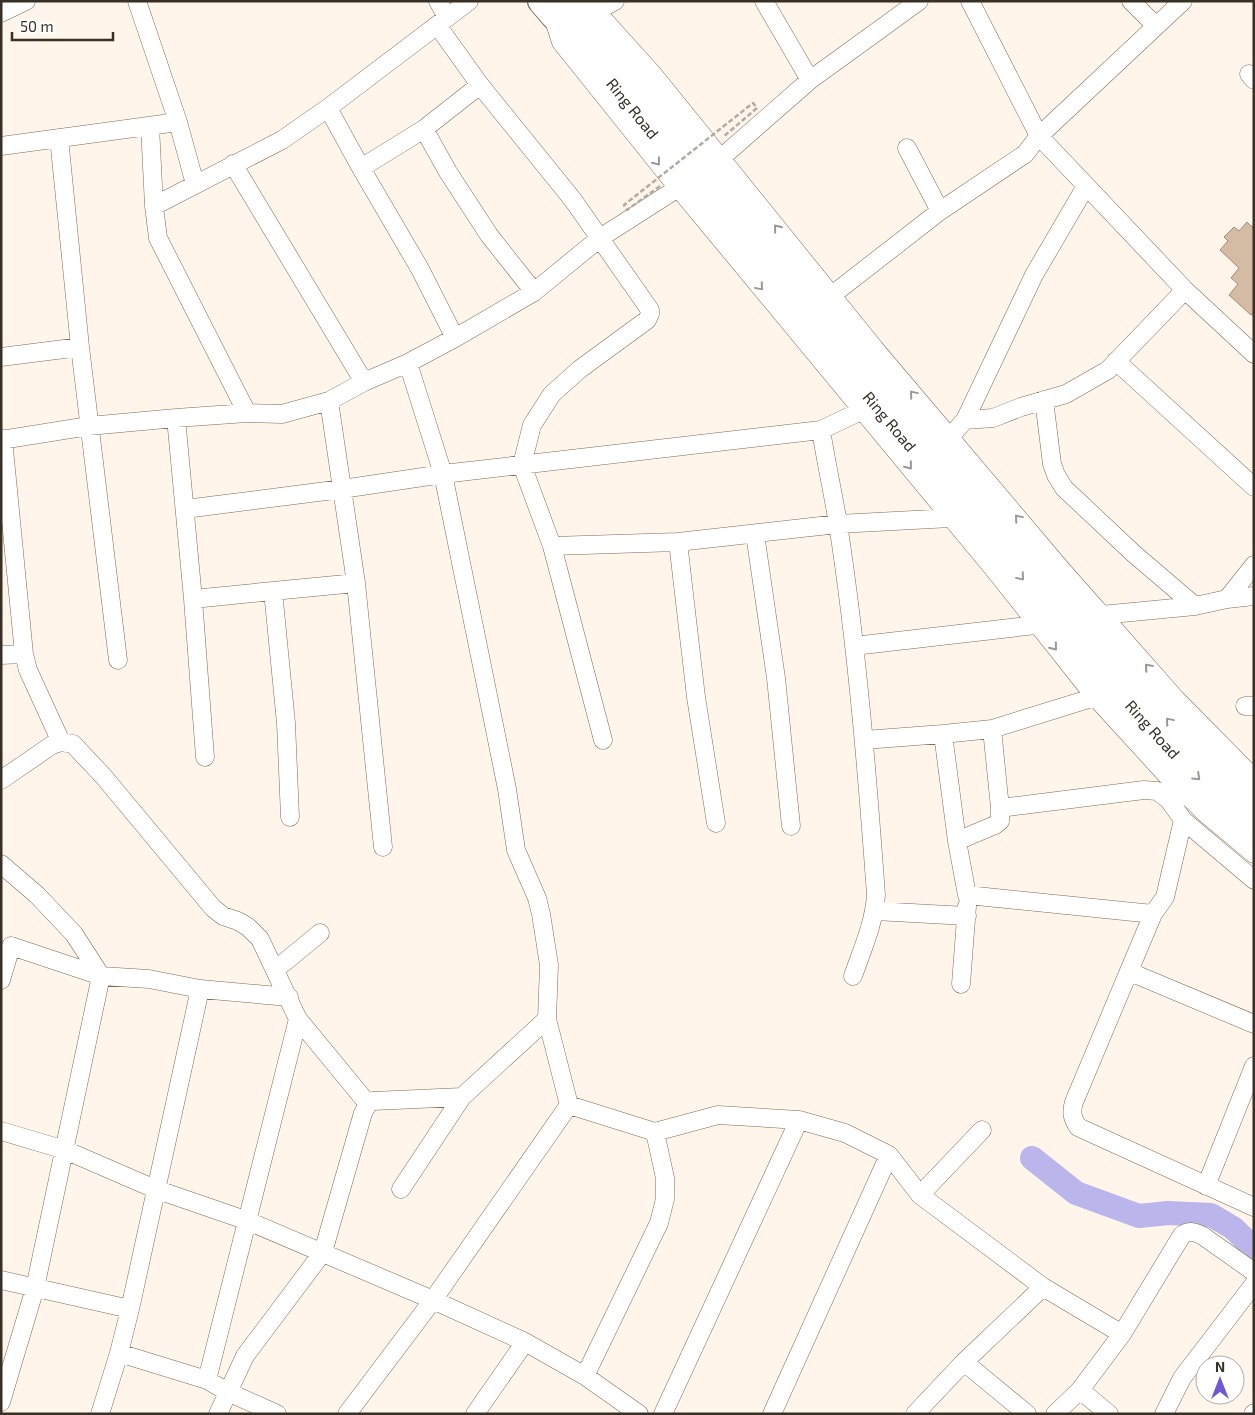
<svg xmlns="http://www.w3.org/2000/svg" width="1255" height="1415" font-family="'Exo 2',sans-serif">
	<defs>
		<filter id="shadow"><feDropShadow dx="5.5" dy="3" stdDeviation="1" flood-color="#0004"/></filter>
	</defs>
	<rect width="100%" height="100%" fill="#fff5eb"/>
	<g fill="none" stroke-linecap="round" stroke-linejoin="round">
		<!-- river -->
		<path stroke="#bab5eb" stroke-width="24" d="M1032 1158 1076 1193 1139 1216 1168 1213 1211 1215 1233 1228 1254 1248"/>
	</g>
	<!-- building -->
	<path fill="#d4bca4" stroke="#a28c74" filter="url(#shadow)" d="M1247 222 1254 229V312L1251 315 1229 295 1238 284 1231 278 1239 268 1220 250 1228 241 1224 237 1234 227 1239 231Z"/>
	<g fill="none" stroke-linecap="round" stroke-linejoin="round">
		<defs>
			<path id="minor" d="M137 1 178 122 195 184
				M438 1 447 17
				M764 1 810 80
				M970 1 1039 136 1185 290 1254 354
				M1131 1 1156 26
				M582 4 596 11 652 73 875 349 1062 570 1176 699 1254 778
				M596 11 615 1
				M1 13 26 1
				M554 20 561 42 670 178 996 572 1095 697 1170 779 1205 813 1254 854
				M437 25 480 85 573 200 650 310V314L647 320 580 369 552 394 532 425 522 465 552 546
				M1249 74 1254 80
				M328 108 361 168 420 269 455 338
				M150 126 154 206 158 238 247 413
				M424 129 448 172 489 235 534 292
				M59 138 80 347 118 660
				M1 146 178 122
				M907 148 940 211
				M721 158 810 80 919 1
				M233 164 364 382
				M361 168 424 129 480 85
				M154 206 282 140 328 108 469 1
				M832 295 940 211 1025 154 1039 136 1183 1
				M1 357 80 347
				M1116 361 1254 487
				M1044 400 1052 464 1056 475 1064 488 1133 553 1195 606
				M329 401 356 583 383 847
				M176 418 193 599 205 757
				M965 420 993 418 1021 407 1066 394 1108 370 1185 290
				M821 430 863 410
				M950 437 965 420 1034 275 1086 186
				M3 439 24 654
				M1 440 89 426 176 418 247 413 282 414 329 401 364 382 408 363 455 338 534 292 600 238 678 188
				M185 509 342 489 443 474 821 430C826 462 833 493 838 524 857 647 867 771 876 895 874 924 862 950 853 976
				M755 534 776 678 791 826
				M678 542 696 697 716 823
				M273 591 356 583
				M193 599 273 591 286 723 290 817
				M1227 599 1254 596
				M1101 615 1195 606 1227 599 1254 565
				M854 646 1036 625
				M1 655 24 654 28 670 61 742 73 744 104 777 213 908 223 916 238 921 248 927 260 939 298 1019 368 1104
				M1245 706H1254
				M992 729 1000 808
				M943 734 992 729 1095 697
				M603 740 552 546 678 542 838 524 951 518
				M864 740 943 734 957 841 967 895 1153 914
				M1 780 52 745 61 742
				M1183 820 1254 880
				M957 841 995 825 1000 821V808L1144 790 1157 791 1169 800 1183 820 1165 897 1153 914 1074 1102C1071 1112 1072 1118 1078 1127L1254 1207
				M1 864 37 895 74 934 101 976 35 1288 1 1402
				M875 911 967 916
				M275 970 320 933
				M1130 972 1254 1024
				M1 980 11 946 101 976 149 979 200 989 289 997
				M961 984 967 906
				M569 1105 655 1132 718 1115 799 1120 845 1133 889 1155 920 1195 1043 1287 1122 1334
				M1 1131 65 1150 155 1189 248 1221 433 1300 525 1342 585 1376 639 1414
				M1206 1186 1254 1066
				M401 1189 462 1097
				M920 1195 982 1130
				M1 1280 130 1309
				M119 1353 207 1380 228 1392 277 1414
				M964 1362 1027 1414
				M585 1376 659 1223 665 1199V1178L655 1132
				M207 1380 298 1019
				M1080 1390 1109 1414
				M100 1414 119 1353 130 1309 200 989
				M218 1414 245 1356 323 1252 363 1113 368 1104 373 1101 462 1097 547 1019
				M347 1414 433 1300 569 1105 547 1019 549 965 541 914 537 898 516 850 507 789 443 474 408 363
				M475 1414 525 1342
				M663 1414 799 1120
				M772 1414 889 1155
				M915 1414 964 1362 1043 1287
				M1055 1414 1080 1390 1122 1334 1182 1235C1190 1230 1195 1232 1203 1236L1254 1272
				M1164 1414 1182 1378 1254 1284
				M1253 1414 1254 1413"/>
			<path id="highway" d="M541 1 553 15 574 36 846 368 1092 662 1193 774 1254 828
				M571 1 998 519 1067 598 1179 733 1254 805"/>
		</defs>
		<!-- minor casing -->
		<use href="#minor" stroke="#7f6a54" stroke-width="19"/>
		<!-- highway casing -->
		<use href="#highway" stroke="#7f6a54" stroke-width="28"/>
		<!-- minor -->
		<use href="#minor" stroke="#fff" stroke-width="18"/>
		<!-- highway -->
		<use href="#highway" stroke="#fff" stroke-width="26"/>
		<!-- path-bridge -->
		<path stroke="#b3aaa0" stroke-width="2.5" stroke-dasharray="5 2.5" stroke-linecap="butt" d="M660 186 627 210 624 205 753 103 757 108 723 137"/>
	</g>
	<!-- one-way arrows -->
	<defs><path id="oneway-chevron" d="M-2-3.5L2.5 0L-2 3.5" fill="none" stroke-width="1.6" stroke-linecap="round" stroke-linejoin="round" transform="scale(1.25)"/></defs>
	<g stroke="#9c9792">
		<use href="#oneway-chevron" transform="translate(657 162) rotate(52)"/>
		<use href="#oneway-chevron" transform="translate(777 228) rotate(-129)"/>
		<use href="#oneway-chevron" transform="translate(760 287) rotate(50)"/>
		<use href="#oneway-chevron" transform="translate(913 394) rotate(-130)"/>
		<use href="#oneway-chevron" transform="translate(909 466) rotate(51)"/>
		<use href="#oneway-chevron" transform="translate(1018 518) rotate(-130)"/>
		<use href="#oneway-chevron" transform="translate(1021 577) rotate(50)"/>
		<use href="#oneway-chevron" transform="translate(1054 647) rotate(51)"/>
		<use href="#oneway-chevron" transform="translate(1148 667) rotate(-131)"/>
		<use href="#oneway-chevron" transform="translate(1169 721) rotate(-130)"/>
		<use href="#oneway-chevron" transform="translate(1197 777) rotate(43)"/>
	</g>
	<g text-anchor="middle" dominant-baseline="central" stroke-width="4" stroke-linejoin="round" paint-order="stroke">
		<!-- street labels -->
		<g font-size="16" fill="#382f25" stroke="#fff">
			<text transform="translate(633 108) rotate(51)">Ring Road</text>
			<text transform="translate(890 421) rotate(50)">Ring Road</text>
			<text transform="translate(1153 729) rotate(48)">Ring Road</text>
		</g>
	</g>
	<!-- border -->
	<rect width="1255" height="1415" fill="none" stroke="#382f25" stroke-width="5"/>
	<!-- north arrow -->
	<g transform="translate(1220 1380)"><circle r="24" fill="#ffffff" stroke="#afaca8"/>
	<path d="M0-4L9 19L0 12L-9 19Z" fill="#7259d3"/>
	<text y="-8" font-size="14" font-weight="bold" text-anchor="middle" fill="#382f25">N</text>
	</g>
	<!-- scale -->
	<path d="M12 32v8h101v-8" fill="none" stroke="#382f25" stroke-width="2.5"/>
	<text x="20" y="32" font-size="15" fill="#382f25" stroke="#ffffff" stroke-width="4" paint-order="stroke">50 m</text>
</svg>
